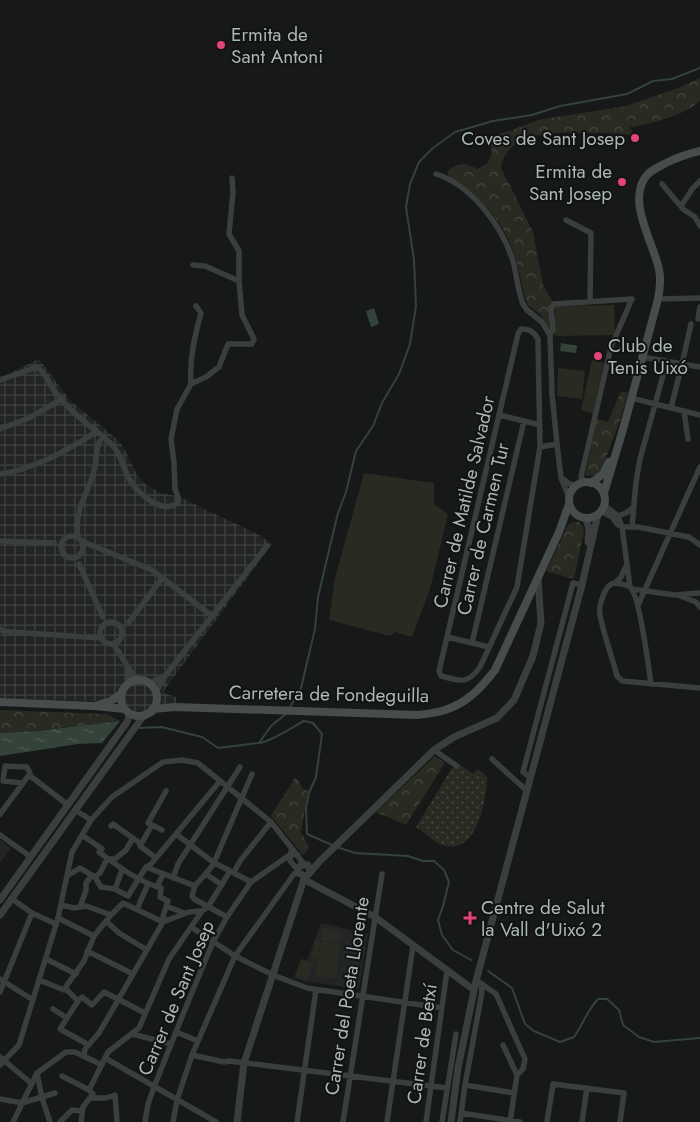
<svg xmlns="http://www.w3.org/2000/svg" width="700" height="1122" font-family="Jost,sans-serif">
	<defs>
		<pattern id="industrial-grid" width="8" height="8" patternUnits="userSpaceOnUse" patternTransform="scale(1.25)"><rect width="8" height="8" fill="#232525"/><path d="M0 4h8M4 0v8" fill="none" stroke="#404242"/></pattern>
		<pattern id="grass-dots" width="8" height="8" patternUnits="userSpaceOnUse" patternTransform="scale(1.25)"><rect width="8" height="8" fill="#292b23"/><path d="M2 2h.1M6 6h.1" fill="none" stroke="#454841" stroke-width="1.8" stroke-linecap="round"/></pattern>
		<pattern id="forest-crowns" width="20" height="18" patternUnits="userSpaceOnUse" patternTransform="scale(1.25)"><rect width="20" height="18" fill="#292b23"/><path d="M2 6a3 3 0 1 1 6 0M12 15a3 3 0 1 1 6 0" fill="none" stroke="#454841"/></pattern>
		<pattern id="water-ripples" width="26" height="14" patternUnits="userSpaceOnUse" patternTransform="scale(1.25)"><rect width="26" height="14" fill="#33433a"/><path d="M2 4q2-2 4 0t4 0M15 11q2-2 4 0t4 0" fill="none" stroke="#4e5c54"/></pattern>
	</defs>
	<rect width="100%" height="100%" fill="#171818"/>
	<!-- built -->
	<path fill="#232525" d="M0 840 11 848 0 863Z
		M321 923 368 934 359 989 302 981 294 978 301 959 307 961Z"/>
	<!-- industrial -->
	<path fill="url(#industrial-grid)" d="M39 359 69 399 120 442 127 454 137 475 145 484 161 493 180 497 190 502 261 536 272 544 165 689 164 692 166 694 176 697V709L159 712 146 720 138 721 129 718 121 710 118 702 0 698V382L14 371Z"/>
	<!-- grass -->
	<path fill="url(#grass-dots)" d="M459 764 473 774 478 769 487 777C487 799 477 853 446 846 435 844 426 833 416 827L452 768Z"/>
	<!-- forest -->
	<path fill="url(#forest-crowns)" d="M700 78V101C683 116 651 124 630 127L633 133 630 135C618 133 606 133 594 133 565 132 506 129 501 168L533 232 543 285 553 302 551 331 540 314 528 305 525 298C521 280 517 260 510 243 498 215 474 191 448 176V171C457 162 467 163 477 169 494 163 493 152 489 137L510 131 538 120 626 106 681 87Z
		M621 391 628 393 621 418 602 468 596 475 585 476 597 419 608 422Z
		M573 522H579L583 526 584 531 574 579 546 571 568 525Z
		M0 710 107 714 120 721 34 731 0 733Z
		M435 756 445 763 406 825 376 812Z
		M295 778 299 781 302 788 308 791 301 832 309 847 303 855 271 816Z"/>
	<!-- pitch -->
	<path fill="#292b23" d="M614 305 615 335 555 336V306Z
		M592 360 604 363 593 413 581 410Z
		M558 368 585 371 582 399 557 396Z
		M364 473 434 483V504L448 514 430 589 412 637 395 632 390 636 329 620 335 578Z
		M323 928 341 930 339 942 321 940Z
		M315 940 320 941 317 959 311 958Z
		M321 942 340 944 336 978 316 976Z
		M301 959 312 962 307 981 295 976Z"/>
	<!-- water -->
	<path fill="url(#water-ripples)" d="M374 308 379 324 371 327 366 311Z
		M561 343 577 346 576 353 560 351Z
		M120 721 102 743 78 744 0 756V733L37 731Z"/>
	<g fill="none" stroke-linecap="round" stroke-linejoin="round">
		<!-- stream -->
		<path stroke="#33433a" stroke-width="2" d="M289 709 301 688 315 629 318 597 330 546 338 513 346 492 356 451 373 426 382 403 399 374 410 344 416 306 414 260 406 207 410 184 419 162 433 148 455 132 493 121 532 115 560 106 627 94 653 81 672 79 700 68
			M137 728 162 727 202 737 218 748 259 743 271 726 287 713
			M260 743C274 740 291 728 304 721L313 723 322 734 316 777 309 793 306 808 307 834 332 845
			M337 847 355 853 408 856 423 861H434L444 870 449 882 443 906 438 920 442 935 453 950 471 960
			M488 971 512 988 525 1024 534 1031 560 1042 574 1037C583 1024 587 1011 598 999H607L619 1010 623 1025 639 1037 654 1042 700 1038"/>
		<!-- minor -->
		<path stroke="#3a3f3e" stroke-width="5.5" d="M436 174C471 185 501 225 512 258 517 273 517 289 523 304L527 310 542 322 550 335 552 394 557 444 561 478 569 497
			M662 184 683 209 695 217 700 226
			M681 206 693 188 700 181
			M566 220 591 233 590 301
			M193 265 205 266 239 281
			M658 299 700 298
			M698 319 700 307
			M521 329C530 329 534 332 538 339L540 447 517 587 480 667C467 685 461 681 441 676L439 671 518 334Z
			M550 335 553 330 551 308 554 304 632 299 611 347 581 477 585 482
			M642 357 700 367
			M682 364 691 324
			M0 380 37 367C45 372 48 381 53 389 62 401 73 413 85 422 96 432 108 438 116 450 123 460 124 472 131 482 139 494 164 516 178 502V497L175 489 174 463 171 439 177 409 191 384 206 377 219 367 228 344H252L254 339 242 315 239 281V251L229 234 233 192 232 178
			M191 384C189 360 195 335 201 313L196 306
			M631 398 700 415
			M671 408 682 364
			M684 411 688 439
			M499 415 540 425
			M0 429 29 418 62 399
			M540 447 557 444
			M0 474C34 469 64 452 93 434L96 430
			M563 479 568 483 576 486
			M604 505 618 516 622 527 630 587
			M601 511 612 517 617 524 622 527H638L689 537 700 545
			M618 516 626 513 634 507
			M632 527 636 482 640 459 667 361
			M61 547a11 11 0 1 1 22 0a11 11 0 1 1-22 0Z
			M78 538C74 508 87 497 94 471 97 462 95 449 100 441
			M0 541 54 543
			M81 541 152 570 212 616
			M79 564 103 617
			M627 564 621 577 615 583C605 583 598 607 600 615 604 636 612 656 617 676L622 681 700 688
			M615 583C619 584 626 584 630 587 639 594 649 669 651 684
			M632 589 675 595 700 593
			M680 596 696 602 700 607
			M638 605 700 467
			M129 622 163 577
			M100 633a11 11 0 1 1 22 0a11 11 0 1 1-22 0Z
			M0 629 3 631 10 632 102 638
			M447 637 489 647
			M472 643 524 421
			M113 644C122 655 127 668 137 680
			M128 683V669
			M150 683 165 676
			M156 691 165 676 267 546
			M434 750 457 766
			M492 759 527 791
			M29 775 68 805
			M530 777 523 772 573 583 582 585
			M23 783 3 781 5 766 27 767 30 773 29 775
			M75 810 91 820
			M0 814 29 775
			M152 825 140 846 156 858
			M111 826 113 824 141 844
			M162 830 148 823 166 791
			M176 834 213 862 251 882
			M0 835 31 857
			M82 835 102 849 99 852C119 867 137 881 161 888L160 897 168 901 163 916 165 920
			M291 851 290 861 298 870
			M146 867 195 886
			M234 872 240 861 271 822
			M206 874 222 885
			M67 876 80 868 95 877 101 887 115 889 128 896 146 867 151 864 220 781
			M95 877 100 873 107 859H115L126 850 133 838
			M173 878 178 864 240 767
			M157 887 163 874
			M115 889 122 870
			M12 899 32 913 56 924
			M194 899 192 896 195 886 213 865 252 774
			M194 899 227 917
			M61 905 74 908 86 906 111 915
			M166 906 184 913
			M80 907 86 890V883L92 875
			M137 909 148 884
			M58 918 94 936
			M106 921 119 933 147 950
			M163 922 189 912 202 911
			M191 927 235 956 273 975 307 988 442 1008
			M87 951 133 974
			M46 959 76 974
			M0 979 33 1000
			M39 980 64 990
			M479 982 496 994 525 1059 523 1069 517 1075
			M0 992 32 913
			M78 1001 82 997 92 1005 104 992 145 1013
			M53 1009 67 1018 78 1001 65 988 84 961 94 936 111 915 123 903 163 922
			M67 1018 60 1029 89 1045
			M176 1032 198 1041
			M132 1034 171 1044
			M503 1045 517 1075 510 1122
			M192 1055 224 1062 229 1061 447 1088
			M84 1056 85 1049 99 1033 163 922
			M0 1057 32 1084
			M105 1058 216 1122
			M0 1065 19 1045 58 918 72 852 91 820 112 797 163 762 182 760 198 763 271 822 304 864
			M37 1073 42 1098 50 1122
			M62 1076 89 1090
			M465 1085 514 1093
			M90 1098H106L115 1095 117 1122
			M0 1099 22 1103 55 1093
			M461 1113 520 1122
			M13 1122 37 1073 66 1052H75L102 1065
			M60 1122 72 1110 82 1111
			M81 1122 83 1107 93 1094 89 1090 108 1052 139 1028 169 959 202 911 208 907 230 871
			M145 1122 148 1104 154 1087 188 1002 213 942 227 917 251 882 291 854 298 855
			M173 1122 177 1100 192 1055 235 956 294 874 298 871
			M297 1122 316 990
			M343 1122 382 874
			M387 1122 413 946
			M426 1122 447 971
			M442 1122 456 1034
			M460 1122 465 1085 482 992 481 983
			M547 1122 553 1084 624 1093 620 1122
			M582 1122 587 1088"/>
		<!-- tertiary -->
		<path stroke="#3a3f3e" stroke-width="7" d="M586 518 589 529 588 542
			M305 876 308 875 319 862 434 750 454 737 497 718 514 700 533 656 541 623 538 578
			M305 876 298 873V868L301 865H308L310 871
			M305 880 375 917 474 990
			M0 900 127 722 130 713
			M0 915 144 715
			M237 1122 244 1063 305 876
			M451 1122 458 1068 476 981 582 585 598 514"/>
		<!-- secondary -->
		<path stroke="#464d4c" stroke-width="8" d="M569 500a18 18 0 1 1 36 0a18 18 0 1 1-36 0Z
			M591 483 603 474 609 462
			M604 493 624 426 658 299C660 289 661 279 659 269 653 242 625 198 648 174 652 170 659 167 664 164 676 158 687 154 700 151
			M121 698a18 18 0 1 1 36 0a18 18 0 1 1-36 0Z
			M0 702 94 706 125 709
			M98 705 111 701 121 694
			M153 709 175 707 417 715C426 714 436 713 445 710 467 703 481 688 495 670L559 532 569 504"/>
	</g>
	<!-- markers -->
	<g fill="#e54275" stroke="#121313" stroke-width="2">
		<circle cx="221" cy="45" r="5"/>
		<circle cx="635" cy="138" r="5"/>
		<circle cx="622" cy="182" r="5"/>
		<circle cx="598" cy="356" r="5"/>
		<path d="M467.5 910.5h5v5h5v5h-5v5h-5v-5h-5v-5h5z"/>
	</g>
	<g text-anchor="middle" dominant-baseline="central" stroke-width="4" stroke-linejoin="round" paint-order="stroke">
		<!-- poi labels -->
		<g font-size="19" fill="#aab7b4" stroke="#121313" text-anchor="start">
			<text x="231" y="34">Ermita de<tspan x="231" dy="22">Sant Antoni</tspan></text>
			<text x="625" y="138" text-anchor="end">Coves de Sant Josep</text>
			<text x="612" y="171" text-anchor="end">Ermita de<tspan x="612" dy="22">Sant Josep</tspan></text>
			<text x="608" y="345">Club de<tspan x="608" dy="22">Tenis Uixó</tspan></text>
			<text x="481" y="907">Centre de Salut<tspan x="481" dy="22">la Vall d'Uixó 2</tspan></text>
		</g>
		<!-- street labels -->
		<g font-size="19" fill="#aab7b4" stroke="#121313">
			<text transform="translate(464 502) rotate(-77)">Carrer de Matilde Salvador</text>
			<text transform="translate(483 529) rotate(-77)">Carrer de Carmen Tur</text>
			<text transform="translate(329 694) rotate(1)">Carretera de Fondeguilla</text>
			<text transform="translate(347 996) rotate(-81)">Carrer del Poeta Llorente</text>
			<text transform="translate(176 998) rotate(-67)">Carrer de Sant Josep</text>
			<text transform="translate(422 1044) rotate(-82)">Carrer de Betxí</text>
		</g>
	</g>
</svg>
